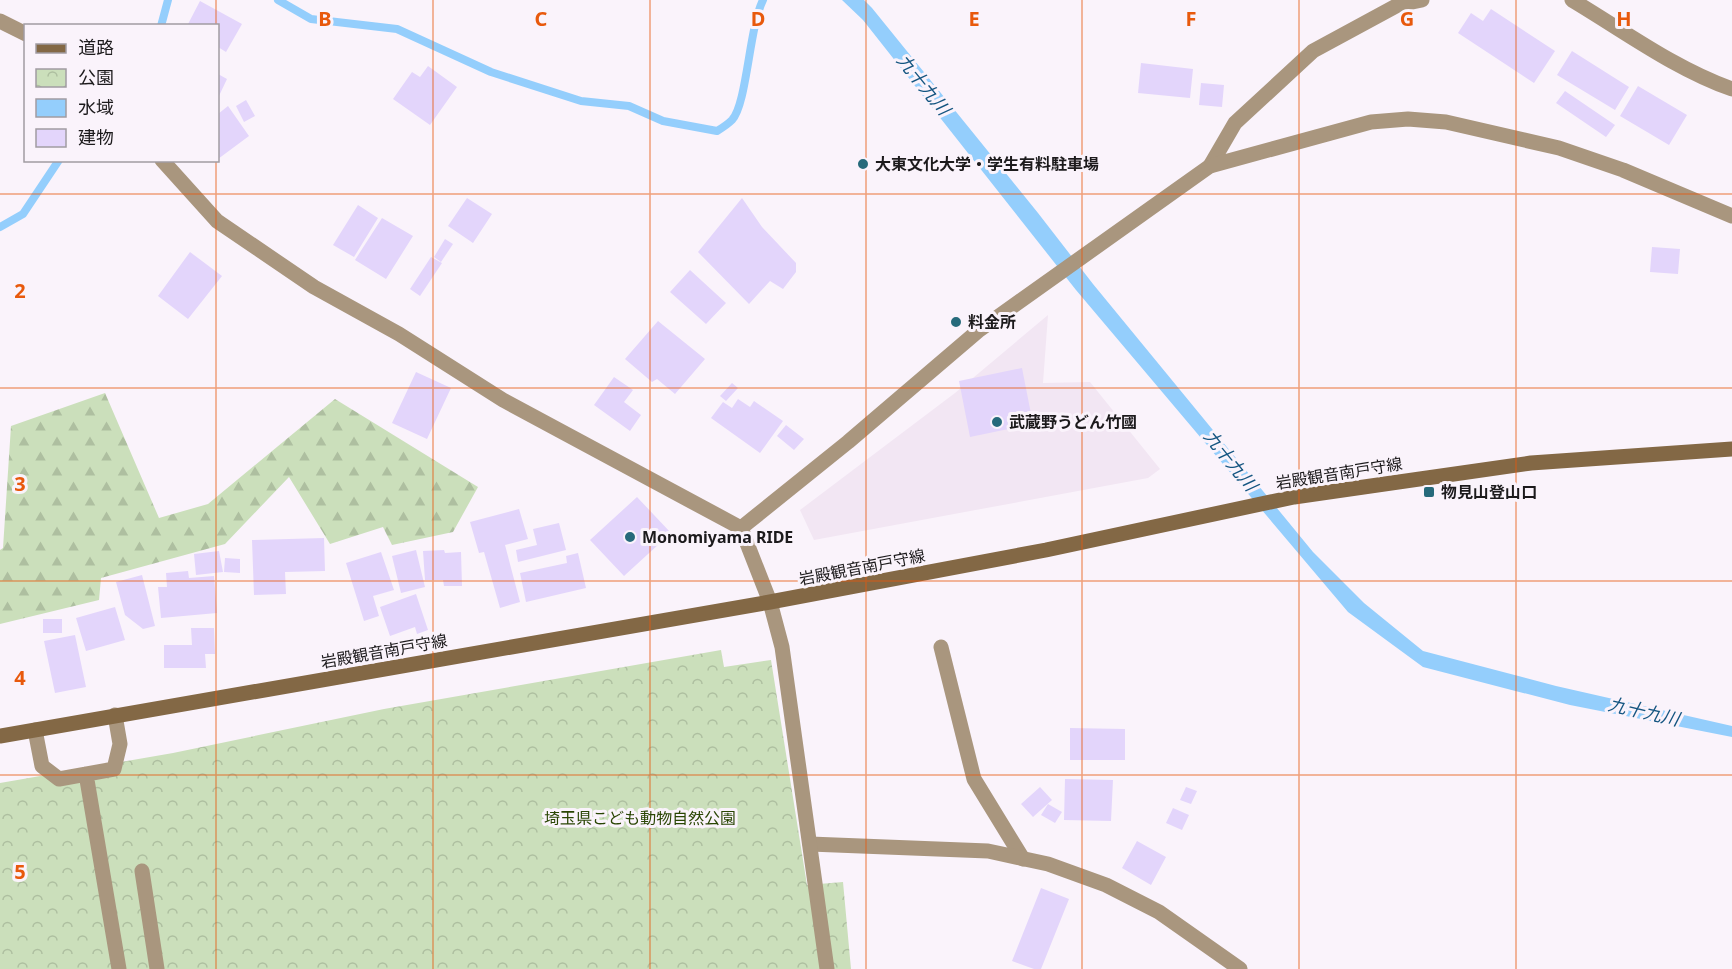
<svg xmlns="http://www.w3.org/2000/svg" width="1732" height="969" font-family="'Noto Sans','Noto Sans JP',sans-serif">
	<defs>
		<pattern id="forest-firs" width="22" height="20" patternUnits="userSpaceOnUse" patternTransform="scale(1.5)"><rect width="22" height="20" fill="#cbdfbb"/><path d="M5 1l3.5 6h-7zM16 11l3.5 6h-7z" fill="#aebfa0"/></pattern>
		<pattern id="park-crowns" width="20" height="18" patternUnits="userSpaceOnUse" patternTransform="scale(1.5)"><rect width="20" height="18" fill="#cbdfbb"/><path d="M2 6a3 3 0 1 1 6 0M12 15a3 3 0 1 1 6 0" fill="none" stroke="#aebfa0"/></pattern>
	</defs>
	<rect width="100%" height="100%" fill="#faf3fb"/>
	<!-- built -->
	<path fill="#f2e6f3" d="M1048 315 1043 383 1090 382 1160 469 1148 478 814 540 800 510 955 393Z"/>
	<!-- forest -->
	<path fill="url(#forest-firs)" d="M105 393 159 518 208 504 335 399 478 487 453 532 392 545 383 527 330 544 289 477 225 544 101 578 99 600 0 624V550L3 548 11 426Z"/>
	<!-- park -->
	<path fill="url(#park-crowns)" d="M721 650 724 667 771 660 807 885 843 882 851 969H0V783L173 753 384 709Z"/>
	<!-- water -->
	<path fill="#94cefc" d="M842 0H864L872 8 1038 213 1093 284 1313 552 1364 603 1423 651 1556 686 1732 726V737L1570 705 1423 667 1348 612 1076 290 863 20Z"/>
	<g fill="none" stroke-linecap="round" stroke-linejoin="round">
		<!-- stream -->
		<path stroke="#94cefc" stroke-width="8" d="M278 0 311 19 397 29 491 72 581 101 629 106 663 121 717 131C722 128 728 124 732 120 747 104 749 28 763 0
			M161 26 168 0
			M0 227 23 214 59 160"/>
	</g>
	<!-- building -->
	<path fill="#e3d5fb" d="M200 1 242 24 226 52 218 47V26H187Z
		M1491 9 1555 51 1534 83 1458 33 1471 13 1483 21Z
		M1572 51 1629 87 1615 110 1557 75Z
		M1141 63 1193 69 1190 98 1138 93Z
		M428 66 457 87 430 125 393 99 412 72 420 77Z
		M218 74 227 79 218 98Z
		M1201 83 1224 85 1222 107 1199 105Z
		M1638 86 1687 115 1669 145 1620 116Z
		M1565 91 1615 125 1606 137 1556 103Z
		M246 100 255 116 244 122 236 106Z
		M228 106 249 136 218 159V114Z
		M467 198 492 214 473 243 448 226Z
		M742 198 762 227 796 263V272L783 289 770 281 749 304 698 252Z
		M358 205 378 218 354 257 333 245Z
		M382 218 413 236 386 279 355 260Z
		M445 239 453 244 441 262 434 257Z
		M1652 247 1680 249 1678 274 1650 272Z
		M190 252 222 276 188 319 158 296Z
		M431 257 442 263 420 296 410 289Z
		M690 270 726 303 706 324 670 292Z
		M955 316 963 323 958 329 949 322Z
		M658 321 705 359 675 394 657 379 652 382 625 359Z
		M1022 368 1033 424 970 437 959 381Z
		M416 372 451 388 427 439 392 423Z
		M614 377 633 390 624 402 641 415 630 431 594 405Z
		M732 383 738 388 726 401 720 396Z
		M738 399 750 407 754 401 783 421 760 453 711 418 723 402 732 408Z
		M786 425 804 439 794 450 777 436Z
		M637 497 671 533 624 576 590 540Z
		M519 509 528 539 505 545 520 602 500 608 484 552 479 553 470 522Z
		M559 523 566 550 518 562 516 550 537 545 533 529Z
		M324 538 325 571 285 572 286 594 254 595 252 540Z
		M416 550 425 587 401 593 392 556Z
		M444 550 445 553 461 552 462 586H444L443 580H425L423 551Z
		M219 551 223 572 196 575 194 554Z
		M381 552 394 590 373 596 379 616 364 621 346 563Z
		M578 553 586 588 526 602 520 573 567 563 566 556Z
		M225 558 240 559V573L224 572Z
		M188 571 189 578 214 576 217 613 161 618 158 587H167L166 573Z
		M142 575 155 626 143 629 125 615 116 582Z
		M416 594 428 630 417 634 415 627 390 636 380 607Z
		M115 607 125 640 86 651 76 618Z
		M43 619H62V633H43Z
		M191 628H214L215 654H205L206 668H164V645H192Z
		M75 635 86 687 55 693 44 641Z
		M1070 728 1125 729V760H1070Z
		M1065 779 1113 780 1111 821 1064 820Z
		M1040 787 1052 800 1033 817 1021 804Z
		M1186 787 1197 791 1191 804 1180 800Z
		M1048 804 1062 812 1055 823 1041 815Z
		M1173 808 1189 815 1182 830 1166 823Z
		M1137 841 1166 857 1151 885 1122 868Z
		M1041 888 1069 899 1041 969H1034L1012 961Z"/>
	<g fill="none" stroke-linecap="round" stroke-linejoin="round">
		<!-- service -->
		<path stroke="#a9967e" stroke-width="15" d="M941 647 974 779 1023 859
			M142 871 157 969"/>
		<!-- pedestrian -->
		<path stroke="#a9967e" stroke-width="15" d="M35 730 42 766 59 779 114 769 120 744 115 715
			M86 774 119 969"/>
		<!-- minor -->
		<path stroke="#a9967e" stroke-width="15" d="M1572 0C1624 31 1675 69 1732 89
			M1210 166 1235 123 1313 51 1398 5 1422 0
			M810 844 988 851 1048 864 1106 885 1159 912 1240 969"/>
		<!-- tertiary -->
		<path stroke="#a9967e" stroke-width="15" d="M0 21 26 34
			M162 160 217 221 314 287 399 334 503 400 741 528 770 602 782 647 827 969
			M741 528 848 442 978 331 1210 166 1371 122 1408 119 1446 122 1559 148 1623 170 1732 216"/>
		<!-- secondary -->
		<path stroke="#836845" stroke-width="15" d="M0 736 770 602 1046 550 1294 497 1531 463 1732 449"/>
	</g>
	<!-- grid -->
	<path fill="none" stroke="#e8590c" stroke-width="1.5" stroke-opacity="0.55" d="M216 0V26M433 0V969M650 0V969M866 0V969M1082 0V969M1299 0V969M1516 0V969M216 160V969M0 194H1732M0 388H1732M0 581H1732M0 775H1732"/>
	<!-- markers -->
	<g fill="#266a7b" stroke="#faf3fb" stroke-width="2">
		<circle cx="863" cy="164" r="6"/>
		<circle cx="956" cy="322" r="6"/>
		<circle cx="997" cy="422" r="6"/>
		<rect x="1423" y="486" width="12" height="12" rx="3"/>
		<circle cx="630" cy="537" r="6"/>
	</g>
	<g text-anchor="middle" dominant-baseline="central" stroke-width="6" stroke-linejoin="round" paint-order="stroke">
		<!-- poi labels -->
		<g font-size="16" font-weight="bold" fill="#1c1a1c" stroke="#faf3fb" text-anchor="start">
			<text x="875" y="164">大東文化大学・学生有料駐車場</text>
			<text x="968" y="322">料金所</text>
			<text x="1009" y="422">武蔵野うどん竹國</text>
			<text x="1441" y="492">物見山登山口</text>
			<text x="642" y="537">Monomiyama RIDE</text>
		</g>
		<!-- street labels -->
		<g font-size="16" fill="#1c1a1c" stroke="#faf3fb">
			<text transform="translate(1339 473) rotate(-9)">岩殿観音南戸守線</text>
			<text transform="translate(862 567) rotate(-11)">岩殿観音南戸守線</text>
			<text transform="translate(384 651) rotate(-10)">岩殿観音南戸守線</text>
		</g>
		<!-- park labels -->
		<g font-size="16" fill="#2a4604" stroke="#faf3fb">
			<text x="640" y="818">埼玉県こども動物自然公園</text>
		</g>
		<!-- water labels -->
		<g font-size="18" font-style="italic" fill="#145581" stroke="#faf3fb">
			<text transform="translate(924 84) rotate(51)">九十九川</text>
			<text transform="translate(1231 460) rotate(51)">九十九川</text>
			<text transform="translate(1644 711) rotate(13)">九十九川</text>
		</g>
	</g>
	<g font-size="20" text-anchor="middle" font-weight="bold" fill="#e8590c" stroke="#faf3fb" stroke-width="6" stroke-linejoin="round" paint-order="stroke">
		<text x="325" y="26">B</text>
		<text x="541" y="26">C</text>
		<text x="758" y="26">D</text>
		<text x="974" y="26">E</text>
		<text x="1191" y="26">F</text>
		<text x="1407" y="26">G</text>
		<text x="1624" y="26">H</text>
		<text x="20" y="298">2</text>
		<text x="20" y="491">3</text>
		<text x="20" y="685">4</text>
		<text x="20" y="879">5</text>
	</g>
	<!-- legend -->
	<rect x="24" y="24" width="195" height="138" fill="#faf3fb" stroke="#a19ca2" stroke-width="1.5"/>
	<rect x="36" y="44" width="30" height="9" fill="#836845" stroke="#a19ca2" stroke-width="1.5"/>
	<text x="78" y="54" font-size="18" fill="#1c1a1c">道路</text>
	<rect x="36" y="69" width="30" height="18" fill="url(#park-crowns)" stroke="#a19ca2" stroke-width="1.5"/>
	<text x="78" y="84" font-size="18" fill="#1c1a1c">公園</text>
	<rect x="36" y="99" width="30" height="18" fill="#94cefc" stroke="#a19ca2" stroke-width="1.5"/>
	<text x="78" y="114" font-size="18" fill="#1c1a1c">水域</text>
	<rect x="36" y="129" width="30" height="18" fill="#e3d5fb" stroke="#a19ca2" stroke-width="1.5"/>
	<text x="78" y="144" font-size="18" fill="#1c1a1c">建物</text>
</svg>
